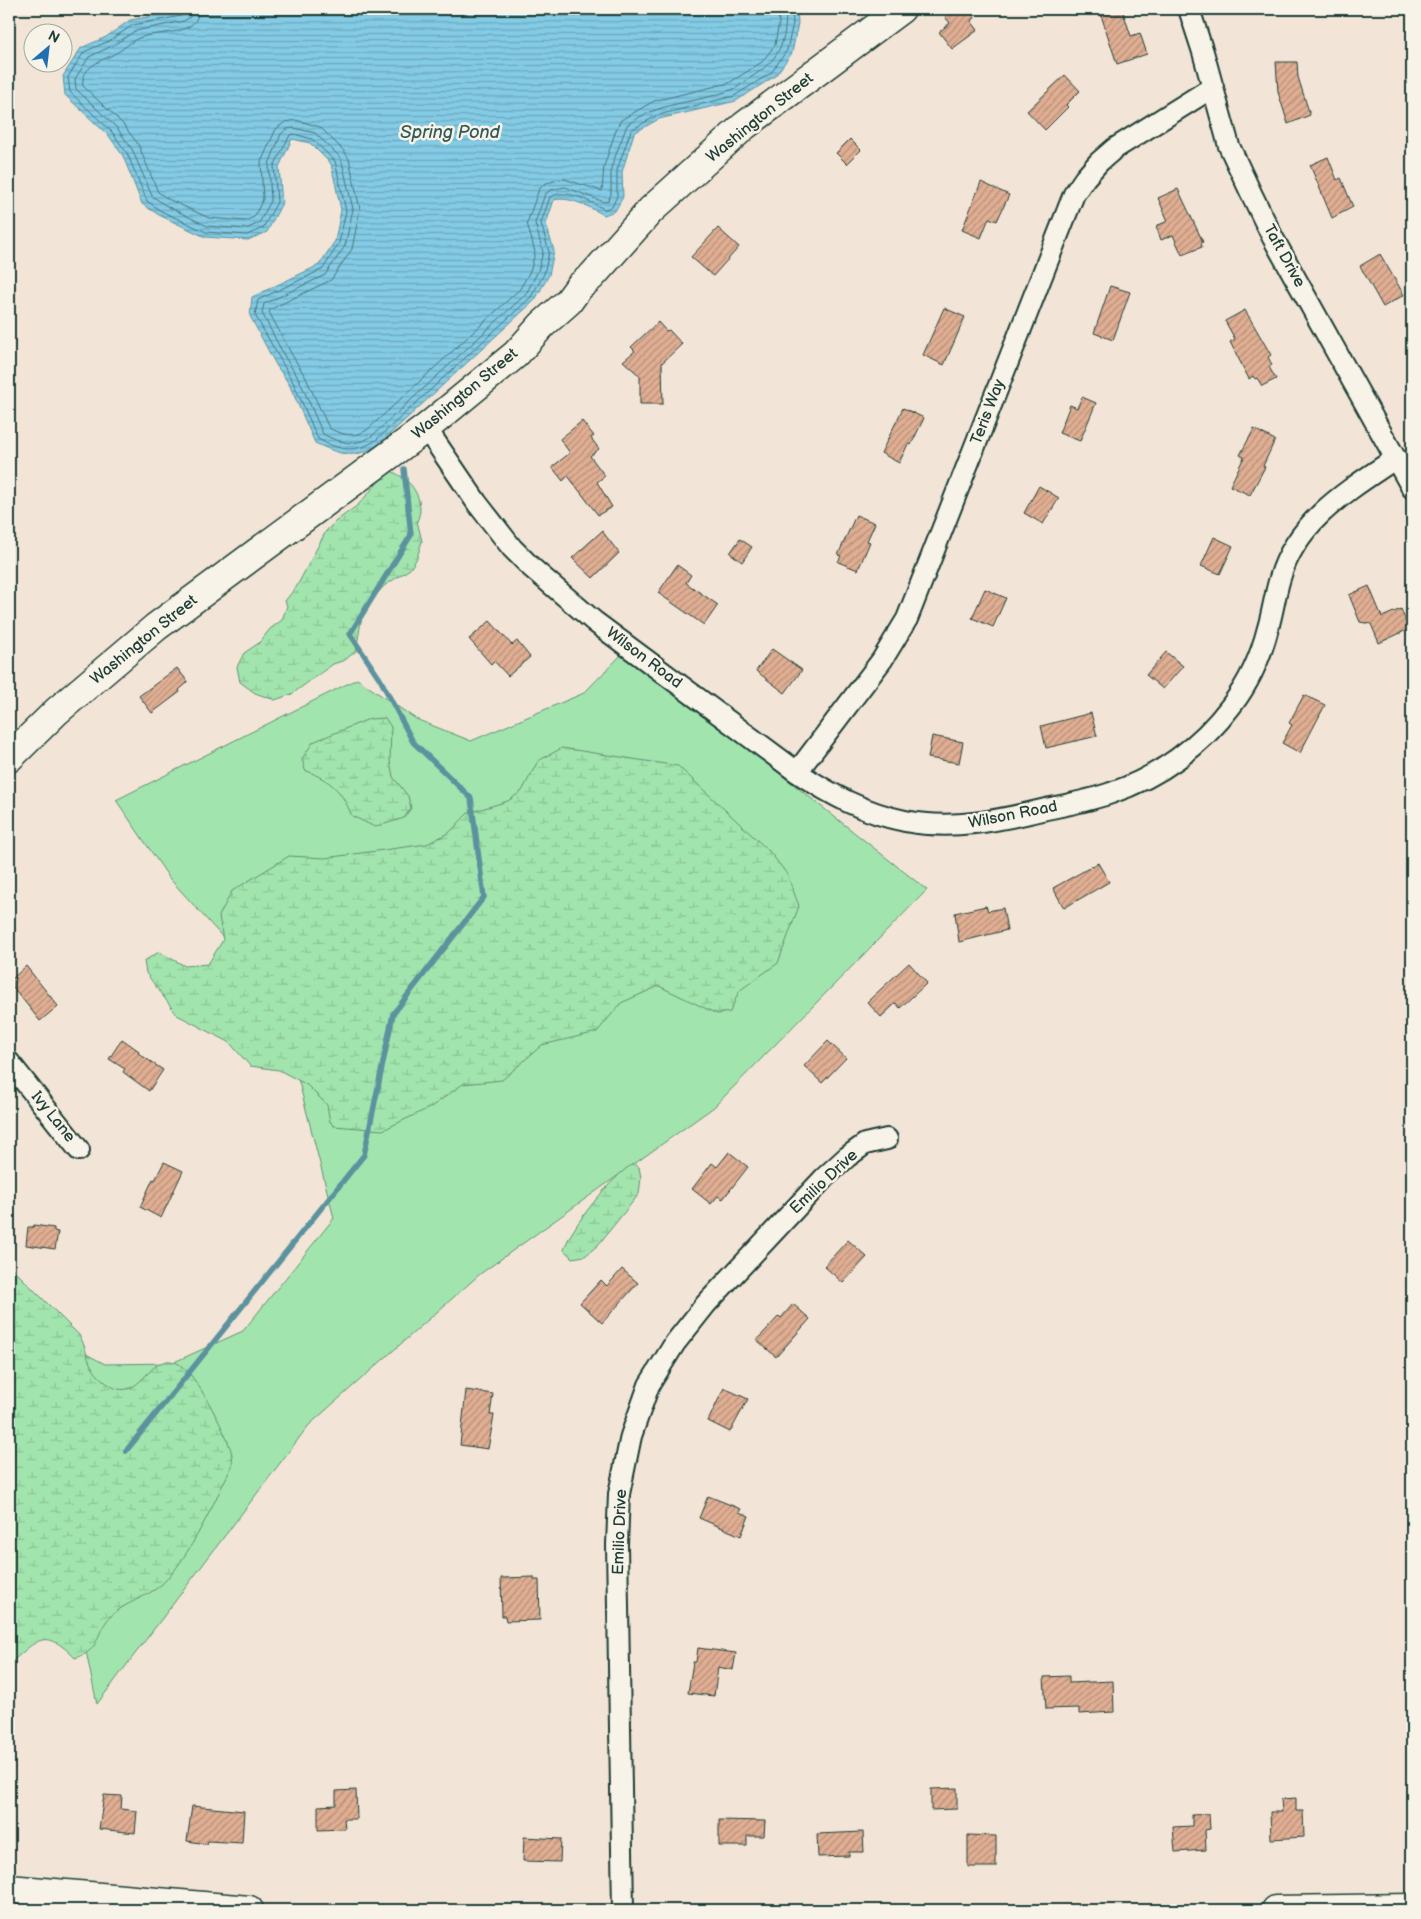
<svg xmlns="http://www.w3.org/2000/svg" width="1421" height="1919" font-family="'Balsamiq Sans',sans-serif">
	<defs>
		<pattern id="wetland-marsh" width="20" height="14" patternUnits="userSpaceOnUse" patternTransform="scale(1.25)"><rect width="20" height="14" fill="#a2e4ae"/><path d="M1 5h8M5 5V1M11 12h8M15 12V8" fill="none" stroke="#8bc496"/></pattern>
		<pattern id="water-rules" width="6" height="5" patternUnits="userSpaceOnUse" patternTransform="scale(1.25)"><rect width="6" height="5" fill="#84cbe5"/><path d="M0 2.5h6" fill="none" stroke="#6ba6ba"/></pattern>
		<pattern id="building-hatch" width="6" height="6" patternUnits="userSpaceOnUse" patternTransform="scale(1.25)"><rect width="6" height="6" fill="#e0ae93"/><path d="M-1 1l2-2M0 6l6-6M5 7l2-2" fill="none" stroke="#b58f79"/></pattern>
	</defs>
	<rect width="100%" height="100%" fill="#f2e5d7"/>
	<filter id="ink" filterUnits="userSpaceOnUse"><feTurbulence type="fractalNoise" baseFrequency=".02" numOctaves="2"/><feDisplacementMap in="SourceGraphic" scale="10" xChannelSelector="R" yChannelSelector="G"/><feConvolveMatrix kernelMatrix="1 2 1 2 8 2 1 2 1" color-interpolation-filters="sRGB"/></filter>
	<g filter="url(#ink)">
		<!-- built -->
		<path fill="#edd4c3" d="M9 264 17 300 9 326Z"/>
		<!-- green -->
		<path fill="#a2e4ae" stroke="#609071" d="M625 651 927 890 714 1107 480 1274 309 1425 97 1704 16 1317 105 1364 172 1363 243 1331 334 1218 277 997 170 879 116 800 357 679 416 719 471 741 584 693Z"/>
		<!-- wetland -->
		<path fill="url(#wetland-marsh)" stroke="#609071" d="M389 470C395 473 402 476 407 481 418 491 424 508 417 521L422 541 417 558 410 569 384 586 363 610 356 651 345 660 333 664 292 694 275 700 255 693 240 682 237 667 244 653 259 643 270 629 282 620 287 606 285 601 297 586 326 531 336 521 358 505Z
			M385 718 391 727 390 761 393 777 408 796 411 808 404 818 375 827 352 816C340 788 332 782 305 770L302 759 313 742 369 719Z
			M562 748 678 766 770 852 787 874 799 906 778 963 739 991 730 1012 717 1014 659 986 621 1003 597 1032 542 1045 502 1080 463 1084 431 1107 383 1130 334 1126 330 1122 327 1105 307 1085 279 1070 250 1066 229 1042 177 1015 146 973 144 961 159 952 185 966 208 964 223 940 219 916 232 891 289 856 325 858 427 844 450 832 468 813 508 801 522 791 538 761Z
			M633 1164 639 1167 641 1178 639 1194 598 1245 585 1256 572 1258 564 1250C569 1229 614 1174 633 1164Z
			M9 1265 79 1335C86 1346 86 1357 92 1367 96 1375 109 1387 118 1389 139 1394 148 1364 167 1361 172 1360 180 1364 184 1368 198 1379 229 1437 232 1455 233 1458 232 1463 232 1466 215 1500 189 1559 162 1584 147 1598 124 1602 110 1617 94 1634 102 1650 75 1658 44 1626 37 1641 9 1664Z"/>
		<!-- water -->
		<path fill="url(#water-rules)" stroke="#5c929e" d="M194 9H797L798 23 792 53 775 76 736 101 659 119 634 133 622 172 623 197 615 211 604 215C589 207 570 196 554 200L546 224 554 251 549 275 535 300 379 444C354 461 339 454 315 443L289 384 276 365 250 316 252 297 319 265 335 241 341 210 331 164 310 143 292 139 279 167 282 203 267 232 248 240 205 237 159 215 142 204 123 156 109 136 65 95 63 76 81 48 106 37 130 20Z"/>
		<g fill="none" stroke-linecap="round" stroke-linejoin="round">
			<!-- shore -->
			<path stroke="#47767b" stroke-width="1" d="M185 9V13L181 16 133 25 109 41 84 52 68 77 70 92 112 132 127 153 147 201 161 211 206 232 247 235 263 228 277 202 274 166 290 135 294 134 312 139 335 161 346 211 339 243 323 269 258 300 255 315 293 382 318 439C338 450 356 454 376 440L531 297 544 274 549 252 541 223 550 197C567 188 588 201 604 209L612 207 617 196V170L631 130 658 115 734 96 771 73 787 50 793 23 792 9
				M192 9 190 17 184 21 135 31 112 46 89 57 75 79 76 89 117 128 132 149 152 196 165 205 207 226 246 229 259 223 271 201 269 164 281 134 287 129 294 128 315 133 339 156 342 162 353 209 345 246 325 275 264 304 262 313 286 359 299 379 323 434C339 443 356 447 372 436L526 294 538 271 543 252 535 223 545 194 551 190 565 187 604 202 608 201 611 194V168L627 125C660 101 694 104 731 90 738 88 744 82 750 78 780 59 786 44 786 9
				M199 9C198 38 158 30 139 38 131 41 124 49 116 53 104 60 80 66 83 86L122 123 138 144 158 192 168 199 209 218 245 221 254 217 263 199 261 162 276 129 285 122 296 120 320 127 344 151 349 159 360 209 352 249 331 280 271 309 269 312 292 355 305 376 329 428C342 435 355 438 367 430L520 289 531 269 535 252 527 223 539 189 546 183 564 179 602 191 604 166 617 127 621 120 654 101 729 83 762 62 775 45 779 22 778 9"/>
			<!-- stream -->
			<path stroke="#5c929e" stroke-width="5.5" d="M126 1451 364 1155 393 1014 484 897 471 798 413 742 380 679 350 634 411 535 404 469"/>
		</g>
		<!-- building -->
		<path fill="url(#building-hatch)" stroke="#1f3d34" d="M957 9H968L975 18 971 21 978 30 952 49 939 32 950 23 945 17Z
			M1099 9H1122L1131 36 1140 33 1147 54 1117 64Z
			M1276 62H1297L1298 77 1310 115 1288 124 1278 92Z
			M1065 75 1080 91 1066 105 1068 107 1045 130 1027 111Z
			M850 139 861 150 847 164 836 153Z
			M1328 157 1337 180 1341 178 1353 207 1332 218 1310 165Z
			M981 182 1009 195 997 221 989 218 981 238 962 230Z
			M1178 189 1203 242 1201 243 1202 247 1182 255 1173 235 1161 240 1156 226 1168 221 1158 198Z
			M718 228 739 247 713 276 691 257Z
			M1380 254 1404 295 1383 307 1360 266Z
			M1110 286 1130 292 1113 340 1094 333Z
			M944 308 965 317 944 365 923 355Z
			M1245 310 1271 355 1268 357 1272 365 1269 367 1276 379 1262 386 1257 378 1255 379 1253 376 1249 379 1230 342 1235 339 1225 321Z
			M658 322 666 331 669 330 682 344 662 363 663 404H640V376L623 361 635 351 631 347Z
			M1082 397 1096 403 1080 441 1059 433 1070 405 1077 408Z
			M903 408 924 418 911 445 908 444 899 463 881 453Z
			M582 421 594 436 591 438 599 449 590 456 605 476 597 482 612 507 598 515 568 476 563 481 552 467 570 453 560 439Z
			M1254 429 1275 440 1263 466 1265 467 1250 495 1230 486 1244 457 1240 455Z
			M1039 486 1059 498 1043 524 1024 513Z
			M856 515 875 523 867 541 870 542 858 570 838 562 841 556 838 555Z
			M602 531 619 553 593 578 572 558Z
			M1214 537 1233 546 1220 574 1201 566Z
			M740 539 752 547 742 562 730 553Z
			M677 565 691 575 686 583 718 605 704 625 658 593Z
			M1369 586 1382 617 1401 609 1409 629 1379 643 1371 624 1360 622 1349 595Z
			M985 589 1006 598 993 627 972 618Z
			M490 621 512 645 517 641 530 657 508 676 494 661 491 664 469 639Z
			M772 649 802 670 785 693 756 671Z
			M1166 652 1183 666 1163 689 1146 675Z
			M177 668 188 682 179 690 180 692 152 713 139 696Z
			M1304 695 1325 705 1300 753 1282 743 1292 725 1289 723Z
			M1091 713 1097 736 1046 748 1041 726Z
			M932 736 963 742 959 763 928 758Z
			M1098 863 1109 882 1064 908 1053 888Z
			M986 906 988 911 1003 908 1007 930 959 942 955 913Z
			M909 963 927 983 900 1008 896 1003 881 1017 867 1002Z
			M26 966 58 1006 40 1021 9 982Z
			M122 1039 139 1051 138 1053 163 1070 149 1091 123 1072 125 1069 109 1059Z
			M828 1041 846 1058 822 1083 804 1066Z
			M729 1152 748 1167 723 1199 718 1196 711 1204 692 1189 712 1163 717 1167Z
			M164 1162 183 1171 161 1218 140 1207 153 1179 155 1180Z
			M34 1225 54 1228V1231L58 1232 55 1249 26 1245 28 1227H33Z
			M848 1240 867 1257 843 1283 824 1266Z
			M622 1269 638 1283 602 1323 580 1303 601 1280 607 1286Z
			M793 1304 810 1319 776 1357 757 1340 779 1316 781 1318Z
			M724 1388 748 1399 730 1432 708 1421Z
			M466 1390 493 1394 490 1415H494L488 1449 460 1445Z
			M708 1496 741 1509 739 1512 749 1516 741 1536 699 1518Z
			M534 1577V1580H539L540 1620 506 1621 505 1616H502L501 1578Z
			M698 1648 736 1653 733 1670 718 1667 714 1696 688 1693 693 1662H696Z
			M1069 1676V1683L1113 1681 1114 1712 1079 1714V1708L1046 1709 1044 1677Z
			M957 1788V1809L931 1810V1789Z
			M356 1790 357 1819H344L345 1829 318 1830V1806L336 1805V1791Z
			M104 1795 122 1796 121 1809 137 1811 135 1833 99 1829Z
			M1296 1798V1811H1303L1304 1837 1271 1839 1270 1812H1282L1281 1799Z
			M192 1806 244 1811 242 1843 208 1841 207 1844 187 1841Z
			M1209 1814 1210 1829 1205 1830 1206 1850 1175 1852 1173 1827 1192 1826V1815Z
			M719 1820 765 1821 764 1836H747V1846H719Z
			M863 1832 864 1852H849V1856L818 1857 817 1834Z
			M968 1835 996 1836V1867H968Z
			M524 1837 561 1839 560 1862 523 1861Z"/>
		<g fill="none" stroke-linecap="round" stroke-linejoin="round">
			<defs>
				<path id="street" d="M1189 9 1203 52 1229 146 1251 193 1273 238 1412 488
					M426 428 477 503 512 548 532 568 595 622 797 772C831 795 865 813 905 821 952 830 996 821 1042 810 1065 805 1089 801 1111 793 1159 777 1201 746 1231 706 1249 683 1261 656 1268 628 1273 611 1275 594 1280 578 1297 520 1349 490 1396 458
					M797 772 882 660 907 619 1074 194 1085 178 1099 162 1114 149 1213 87
					M9 1062 79 1150
					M623 1910 617 1545 619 1494 631 1436 649 1385 675 1343 706 1304 824 1178 847 1157 865 1144 887 1139"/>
				<path id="secondary" d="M9 758 57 711 156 627 426 428 516 354 542 325 568 302 579 287 592 276 651 210 744 126 901 9
					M9 1889 249 1910
					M1276 1910 1412 1908"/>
			</defs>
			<!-- street casing -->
			<use href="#street" stroke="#1f3d34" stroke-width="24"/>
			<!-- secondary casing -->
			<use href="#secondary" stroke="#1f3d34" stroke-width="31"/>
			<!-- street -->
			<use href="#street" stroke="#f7f3e8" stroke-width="20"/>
			<!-- secondary -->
			<use href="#secondary" stroke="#f7f3e8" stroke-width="28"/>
		</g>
	</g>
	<g text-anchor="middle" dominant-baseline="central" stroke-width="5" stroke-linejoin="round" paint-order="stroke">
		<!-- street labels -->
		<g font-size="16" fill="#1f3d34" stroke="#f7f3e8">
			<text transform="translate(760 118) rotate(-39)">Washington Street</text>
			<text transform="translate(1284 256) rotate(61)">Taft Drive</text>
			<text transform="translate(465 394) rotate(-40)">Washington Street</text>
			<text transform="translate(988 412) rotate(-69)">Teris Way</text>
			<text transform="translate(144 640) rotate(-39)">Washington Street</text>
			<text transform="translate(644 658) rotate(37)">Wilson Road</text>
			<text transform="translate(1013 815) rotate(-11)">Wilson Road</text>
			<text transform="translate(53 1117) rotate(51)">Ivy Lane</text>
			<text transform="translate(824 1182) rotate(-43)">Emilio Drive</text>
			<text transform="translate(620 1532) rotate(-88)">Emilio Drive</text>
		</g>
		<!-- water labels -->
		<g font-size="18" font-style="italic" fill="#335957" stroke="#f7f3e8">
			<text x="450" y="132">Spring Pond</text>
		</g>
	</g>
	<!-- margin -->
	<rect width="1421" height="1919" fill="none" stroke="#f7f3e8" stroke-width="30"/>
	<rect x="15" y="15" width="1391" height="1889" fill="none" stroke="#1f3d34" stroke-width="2" filter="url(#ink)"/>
	<!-- north arrow -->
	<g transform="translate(48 48) rotate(28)"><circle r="24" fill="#f7f3e8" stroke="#a1aaa0"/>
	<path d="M0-4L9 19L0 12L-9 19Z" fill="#1f6fb2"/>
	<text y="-8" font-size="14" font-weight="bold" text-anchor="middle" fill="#1f3d34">N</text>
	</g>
</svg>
